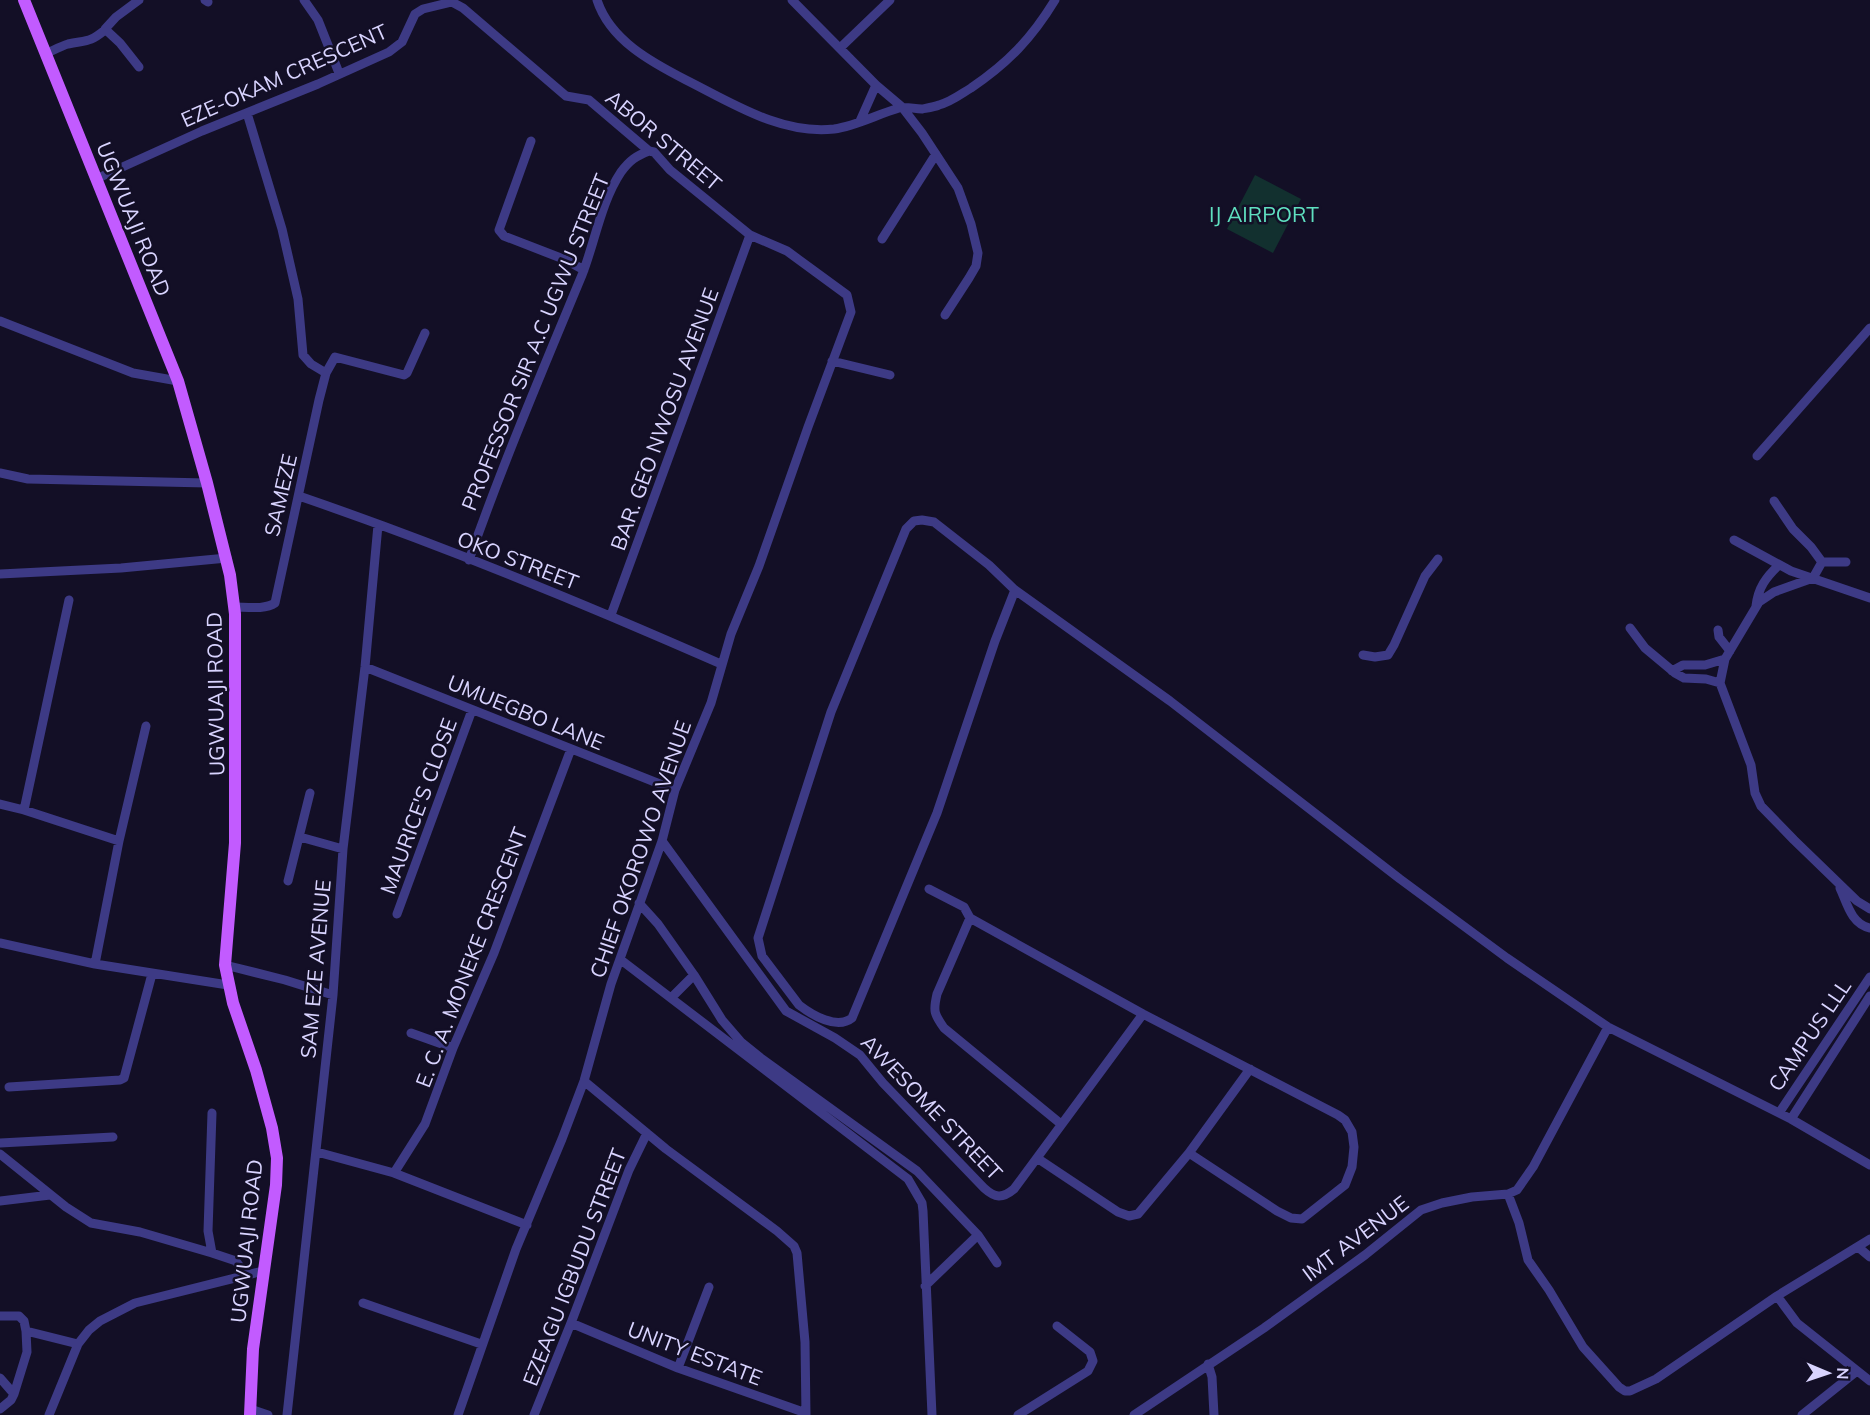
<svg xmlns="http://www.w3.org/2000/svg" width="1870" height="1415" font-family="Mulish,sans-serif">
	<rect width="100%" height="100%" fill="#130f26"/>
	<!-- green -->
	<path fill="#12302f" d="M1255 175 1301 199 1273 253 1227 229Z"/>
	<g fill="none" stroke-linecap="round" stroke-linejoin="round">
		<!-- minor -->
		<path stroke="#3d3a85" stroke-width="9" d="M205 0 208 2
			M304 0 318 20 339 73
			M597 0C610 40 651 62 686 80 732 103 781 135 834 129 856 126 878 114 899 108 906 106 914 109 922 109 927 108 934 107 939 105 951 102 961 94 971 88 1008 63 1032 38 1055 0
			M792 0 876 85 902 107 922 133 958 188 971 224 978 253 976 266 969 278 945 315
			M840 48 890 0
			M45 54C52 51 61 46 68 44 87 40 89 43 105 30
			M139 67 120 43 105 29 116 17 139 0
			M247 113 282 229 298 299 303 355 311 364 326 373
			M860 121 876 85
			M531 141 499 230 504 236 566 260 584 270
			M96 179 202 131 318 84 389 52 402 42 415 14 423 9 452 2 463 8 566 96 589 100 649 151 654 152 670 170 750 235 787 251 847 295 851 312 808 427 759 566 731 634 711 703 675 790 662 841 611 984 584 1081 562 1139 516 1249 458 1415
			M882 239 936 154
			M0 321 133 373 178 381
			M832 361 890 375
			M1757 456 1870 328
			M0 473 28 479 207 483
			M299 496C442 545 583 603 721 664
			M1774 501 1793 529 1811 547 1822 562 1813 578 1774 592 1759 602 1725 659 1720 683 1751 765 1755 793 1761 806 1794 840 1857 901 1870 909
			M1734 540 1791 571 1870 598
			M469 560C503 463 543 369 582 275 595 242 601 202 621 172 630 160 636 156 649 151
			M1822 562H1846
			M0 574 121 568 227 558
			M1015 590 995 641 937 813 852 1018C837 1030 812 1015 799 1005L762 956 758 938 831 712 906 529 914 521 922 520 934 522 989 565 1015 590 1170 701 1400 879 1507 958 1608 1027 1791 1119 1870 1165
			M1756 606C1758 588 1766 577 1779 565
			M234 607C246 607 265 610 275 603L319 400 326 373 335 357 404 375 407 373 425 333
			M611 615 750 235
			M1630 628 1645 648 1675 673 1684 678 1706 679 1720 683
			M1718 630 1719 637 1730 651
			M1363 655 1375 657 1388 655 1394 645 1425 576 1438 559
			M365 667 675 790
			M1672 671 1683 665H1705L1725 659
			M0 804 24 810 119 841
			M24 810 69 600
			M300 837 343 849
			M662 841 786 1011 835 1038 860 1055 883 1083 984 1188C995 1198 1002 1199 1014 1189L1143 1014
			M288 881 310 793
			M1840 888C1847 903 1851 924 1870 928
			M929 889 964 907 970 918 1143 1014 1338 1115 1345 1120 1352 1132 1354 1147 1352 1167 1345 1185 1302 1219 1291 1218 1277 1211 1189 1153
			M639 903 658 924 694 975 722 1020 741 1042 762 1059 917 1171 978 1235 997 1263
			M397 914 472 710
			M970 918 937 994C933 1011 934 1014 944 1028L1061 1124
			M0 943 95 964 228 985
			M621 960 908 1179 922 1203 923 1211 932 1415
			M95 964 119 841 146 726
			M225 965 285 980 333 995
			M671 998 694 975
			M411 1033 453 1048
			M584 1081 666 1149 777 1231 794 1246 797 1253 805 1342 806 1415
			M9 1087 120 1080 124 1078 152 974
			M1779 1113 1870 977
			M1791 1119 1870 996
			M0 1143 113 1137
			M317 1152 394 1173 527 1225
			M0 1154 66 1207 91 1223 140 1232 212 1253 236 1261 245 1274
			M1037 1158 1118 1212 1129 1216 1138 1214 1189 1153 1250 1069
			M394 1173 425 1124 453 1048 494 953 571 749
			M1508 1194 1519 1223 1528 1260 1549 1290 1583 1347 1619 1387 1625 1391H1630L1656 1379 1777 1296 1870 1239
			M0 1201 50 1195
			M1858 1247 1870 1257
			M212 1253 208 1231 212 1113
			M925 1286 978 1235
			M1777 1296 1797 1323 1870 1381
			M363 1303 481 1344
			M0 1316H19L24 1321 26 1331 78 1344
			M571 1323 678 1368 806 1413
			M1208 1364 1212 1377 1214 1415
			M678 1368 709 1287
			M0 1378 14 1394
			M0 1409 11 1400 14 1394 27 1352 26 1331
			M250 1409 268 1415
			M49 1415 78 1344 89 1330 100 1321 135 1303 263 1271
			M287 1415 333 995 343 849 365 667 378 525
			M534 1415 571 1323 629 1170 647 1133
			M1018 1415 1088 1371 1093 1361 1090 1352 1057 1326
			M1134 1415 1264 1328 1365 1255 1421 1210 1442 1203 1472 1197 1508 1194 1517 1190 1533 1167 1608 1027
			M1802 1415 1857 1371"/>
		<!-- major -->
		<path stroke="#c25bff" stroke-width="12" d="M24 0 178 381 207 483 230 575 235 614V843L225 965 233 1003 256 1070 272 1128 277 1158 276 1185 253 1349 250 1415"/>
	</g>
	<g text-anchor="middle" dominant-baseline="central" stroke-width="5" stroke-linejoin="round" paint-order="stroke">
		<!-- street labels -->
		<g font-size="21" fill="#d9d4ff" stroke="#130f26">
			<text transform="translate(284 75) rotate(-24)">EZE-OKAM CRESCENT</text>
			<text transform="translate(664 140) rotate(40)">ABOR STREET</text>
			<text transform="translate(134 219) rotate(68)">UGWUAJI ROAD</text>
			<text transform="translate(535 342) rotate(-68)">PROFESSOR SIR A.C UGWU STREET</text>
			<text transform="translate(664 419) rotate(-70)">BAR. GEO NWOSU AVENUE</text>
			<text transform="translate(280 495) rotate(-77)">SAMEZE</text>
			<text transform="translate(518 560) rotate(21)">OKO STREET</text>
			<text transform="translate(215 694) rotate(-91)">UGWUAJI ROAD</text>
			<text transform="translate(526 712) rotate(22)">UMUEGBO LANE</text>
			<text transform="translate(418 806) rotate(-70)">MAURICE'S CLOSE</text>
			<text transform="translate(640 849) rotate(-71)">CHIEF OKOROWO AVENUE</text>
			<text transform="translate(471 957) rotate(-69)">E. C. A. MONEKE CRESCENT</text>
			<text transform="translate(315 969) rotate(-85)">SAM EZE AVENUE</text>
			<text transform="translate(1809 1035) rotate(-56)">CAMPUS LLL</text>
			<text transform="translate(932 1107) rotate(46)">AWESOME STREET</text>
			<text transform="translate(1355 1238) rotate(-37)">IMT AVENUE</text>
			<text transform="translate(246 1241) rotate(-84)">UGWUAJI ROAD</text>
			<text transform="translate(574 1267) rotate(-69)">EZEAGU IGBUDU STREET</text>
			<text transform="translate(695 1353) rotate(21)">UNITY ESTATE</text>
		</g>
		<!-- park labels -->
		<g font-size="21" fill="#5fe0c0" stroke="#130f26">
			<text x="1264" y="214">IJ AIRPORT</text>
		</g>
	</g>
	<!-- north arrow -->
	<g transform="translate(1828 1373) rotate(92)" stroke="#130f26" stroke-width="4.5" paint-order="stroke">
	<path d="M0-4.5L10 22L0 15L-10 22Z" fill="#d9d4ff"/>
	<text y="-9" font-size="16" font-weight="bold" text-anchor="middle" fill="#d9d4ff">N</text>
	</g>
</svg>
